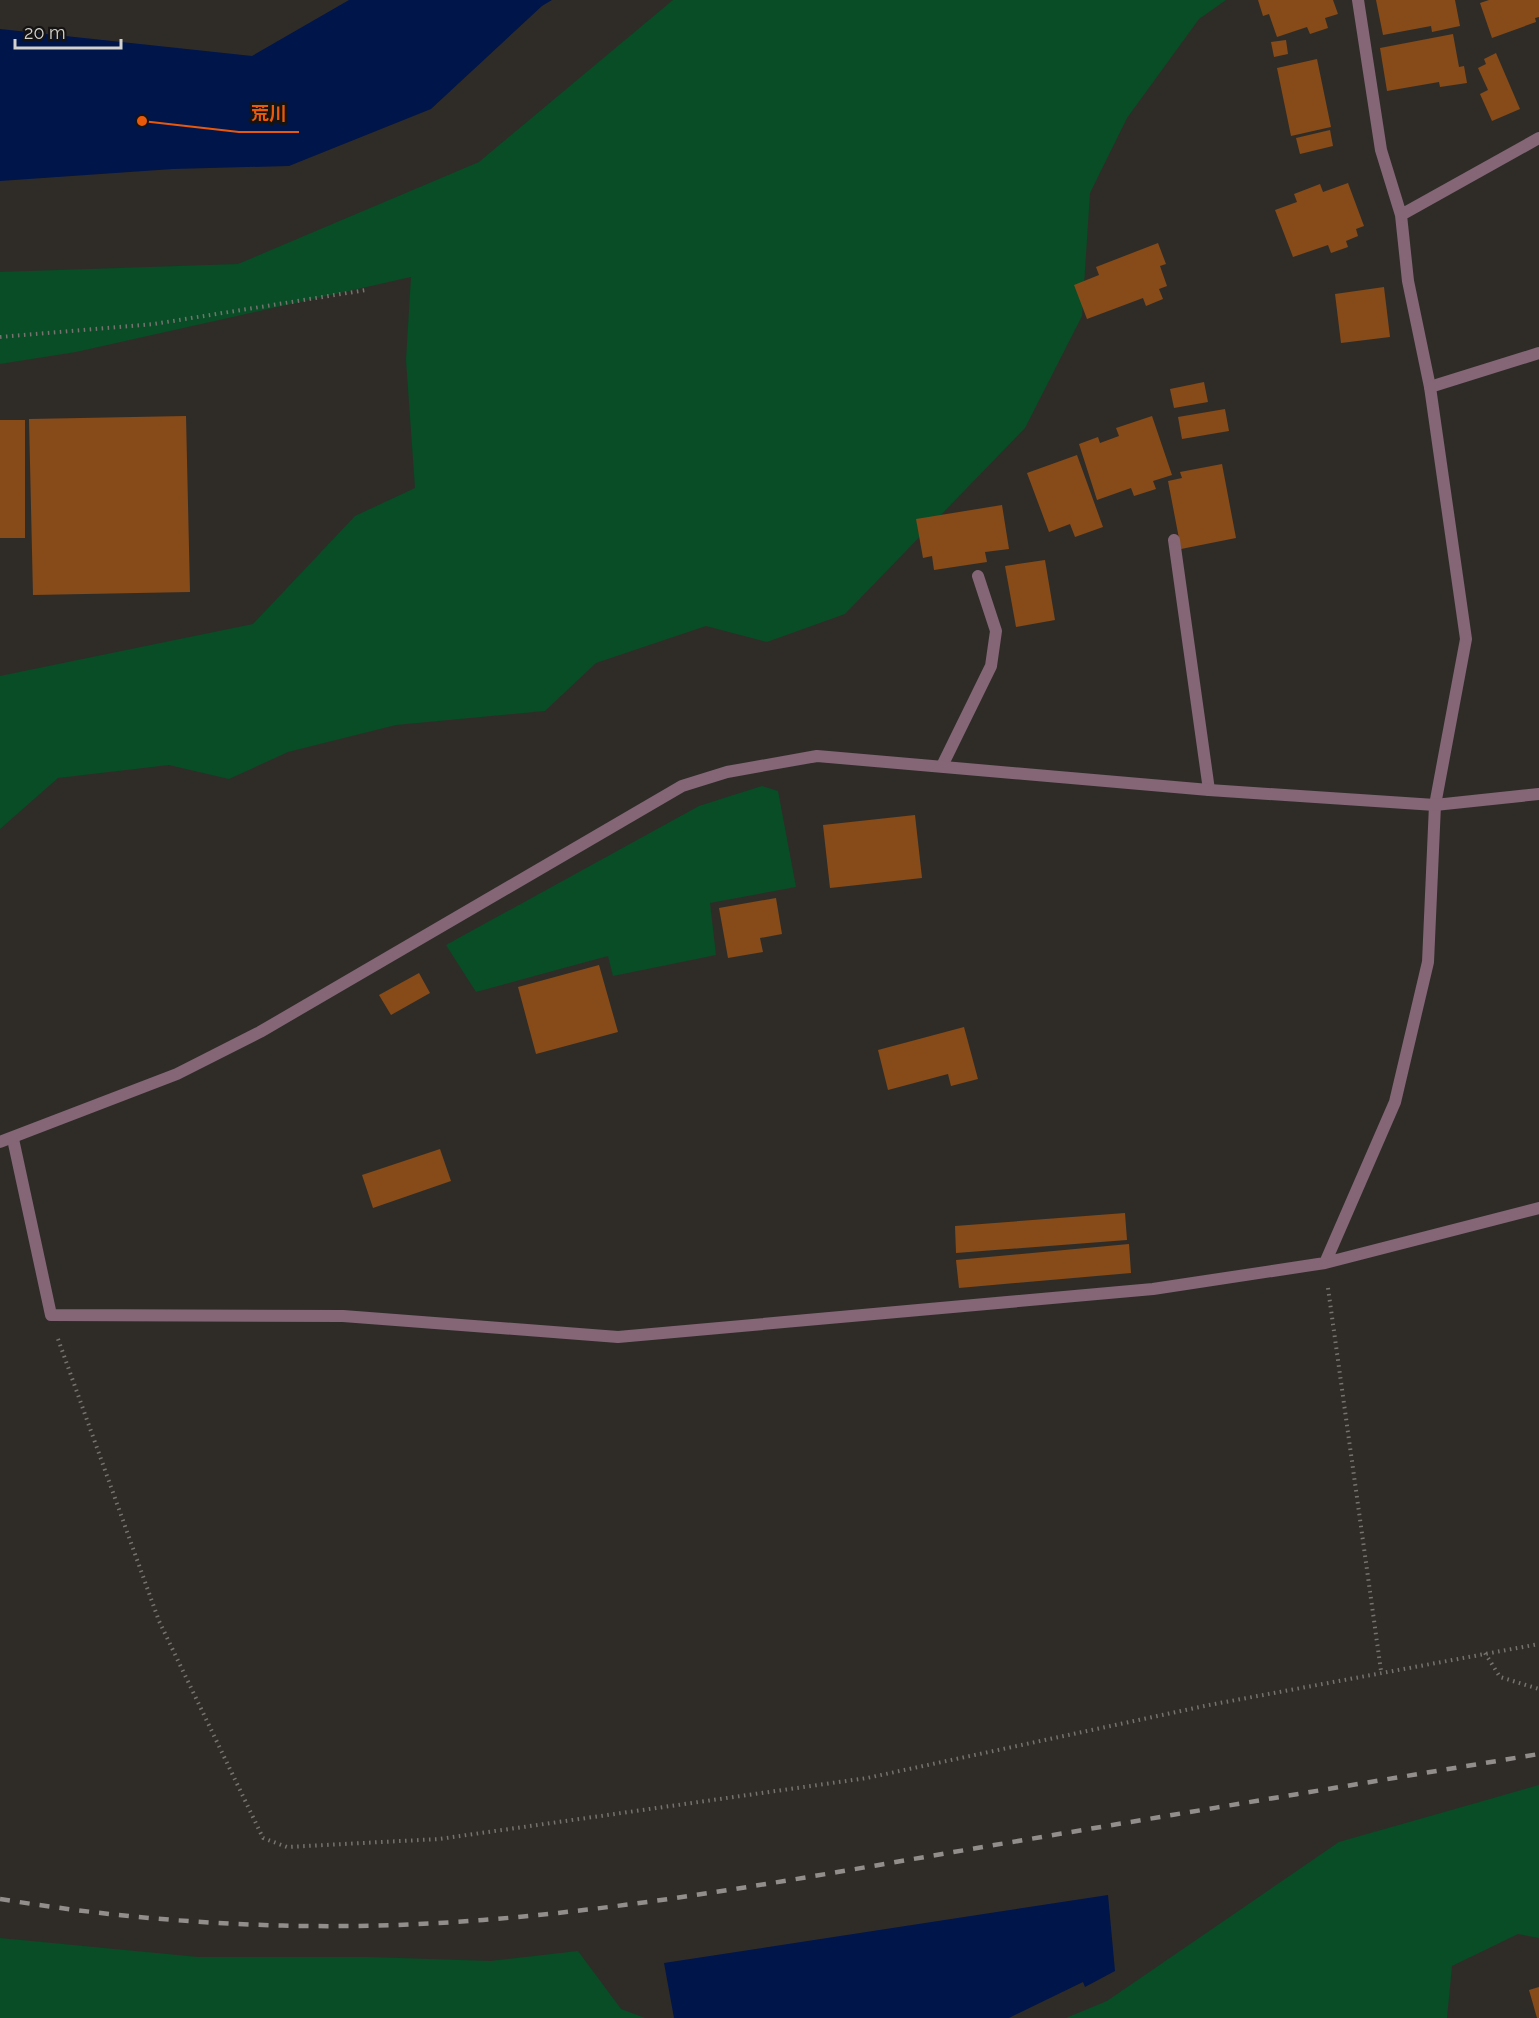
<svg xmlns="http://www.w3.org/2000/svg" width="1539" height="2018" font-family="Raleway,'Noto Sans JP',sans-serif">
	<rect width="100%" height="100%" fill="#2f2c28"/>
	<!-- green -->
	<path fill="#084d25" d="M673 0H1226L1199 19 1127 118 1090 193 1082 316 1025 428 845 614 767 642 706 626 596 663 545 711 396 725 288 752 229 779 169 765 58 778 0 829V676L253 624 355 516 415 488 406 360 411 277 76 352 0 364V272L238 264 479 162Z
		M762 786 778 791 796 887 710 903 716 955 613 976 608 956 476 992 446 945 699 806Z
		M1539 1785V1938L1518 1934 1452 1966 1447 2018H1066L1107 2001 1339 1842Z
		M0 1938 198 1957H368L491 1961 578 1951 621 2009 645 2018H0Z"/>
	<!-- water -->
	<path fill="#001549" d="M349 0H552L542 6 431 109 289 166 173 169 0 181V29L252 56Z
		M1108 1895 1115 1971 1085 1987 1083 1982 1009 2018H674L664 1963Z"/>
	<!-- building -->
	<path fill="#864b19" d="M1258 0H1333L1338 14 1325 18 1328 28 1310 34 1307 27 1277 37 1269 14 1263 16Z
		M1376 0H1455L1460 26 1432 32 1431 26 1383 35Z
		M1489 0H1539V17L1535 18 1536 22 1492 38 1480 3Z
		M1453 34 1459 67 1464 66 1467 83 1440 87 1439 82 1387 91 1380 48Z
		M1286 40 1288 54 1274 57 1271 42Z
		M1496 53 1520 109 1492 121 1480 94 1488 90 1478 68 1486 64 1484 59Z
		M1317 59 1331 127 1291 136 1277 68Z
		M1330 130 1333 146 1300 154 1296 138Z
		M1348 183 1364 226 1356 229 1358 236 1346 241 1348 247 1331 253 1328 245 1293 257 1275 210 1297 202 1294 194 1320 184 1323 192Z
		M1158 243 1166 264 1160 266 1167 286 1159 289 1163 299 1146 306 1143 298 1087 319 1074 285 1099 275 1096 267Z
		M1384 287 1390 337 1341 343 1335 294Z
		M1204 382 1208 402 1174 408 1170 389Z
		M1225 409 1229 431 1182 439 1178 417Z
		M186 416 190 592 33 595 29 419Z
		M1152 416 1172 475 1153 481 1156 489 1134 496 1131 488 1097 500 1079 444 1098 437 1100 443 1119 436 1116 428Z
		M0 420H25V538H0Z
		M1077 455 1103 527 1075 537 1070 524 1049 532 1027 473Z
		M1222 464 1236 538 1181 549 1168 481 1182 478 1180 472Z
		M1002 505 1009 549 985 552 987 562 934 570 932 556 923 558 916 519Z
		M1045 560 1055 620 1016 627 1005 566Z
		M915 815 922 878 830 888 823 825Z
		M776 898 782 934 760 938 763 952 728 958 719 908Z
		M599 965 618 1032 536 1054 518 987Z
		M419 973 430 993 391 1015 379 995Z
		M964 1027 978 1079 951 1086 948 1074 888 1090 878 1050Z
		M440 1149 451 1181 373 1208 362 1175Z
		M1125 1213 1127 1240 956 1253 955 1226Z
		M1129 1244 1131 1273 959 1288 956 1260Z
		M1539 1987V2018H1537L1529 1990Z"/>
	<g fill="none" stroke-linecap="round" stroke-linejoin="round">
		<!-- path -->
		<path stroke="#76736f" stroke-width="4" stroke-dasharray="1.5 4.5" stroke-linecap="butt" d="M0 337 154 324 366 290
			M1328 1288 1381 1671
			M58 1339 159 1621 263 1838 287 1847 439 1839 867 1778 1209 1705 1539 1644
			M1485 1653 1500 1677 1539 1689"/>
		<!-- service -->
		<path stroke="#846676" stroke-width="12" d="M1358 0 1381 150 1401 215
			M1430 387 1408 281 1401 215 1539 138
			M1174 540 1209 790
			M942 766 991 666 996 631 978 576"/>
		<!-- minor -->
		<path stroke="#846676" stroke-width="12" d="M13 1139 51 1315 343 1316 618 1337 1153 1289 1325 1263 1539 1208
			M1325 1263 1395 1102 1428 962 1435 805 1466 639 1430 387 1539 353"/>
		<!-- tertiary -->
		<path stroke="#846676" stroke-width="12" d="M0 1142 177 1074 260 1032 682 786 727 772 817 756 1209 790 1435 805 1539 794"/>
		<!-- rail -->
		<path stroke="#918e8b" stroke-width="4.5" stroke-dasharray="10 10" stroke-linecap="butt" d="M0 1899C159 1925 322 1933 483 1920 649 1907 813 1876 977 1848 1164 1816 1352 1785 1539 1754"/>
	</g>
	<!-- callouts -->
	<path fill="none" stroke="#e8590c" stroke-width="2" d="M142 121L239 132H299"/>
	<circle fill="#e8590c" stroke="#161413" stroke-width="2" cx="142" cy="121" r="6"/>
	<g font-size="18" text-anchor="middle" font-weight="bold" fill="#e8590c" stroke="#161413" stroke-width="6" stroke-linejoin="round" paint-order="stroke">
		<text x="269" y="120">荒川</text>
	</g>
	<!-- scale -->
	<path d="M15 39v9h106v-9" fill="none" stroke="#d4d2cf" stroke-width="3"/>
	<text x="24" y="39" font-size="18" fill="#d4d2cf" stroke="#161413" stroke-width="4.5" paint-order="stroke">20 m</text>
</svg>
